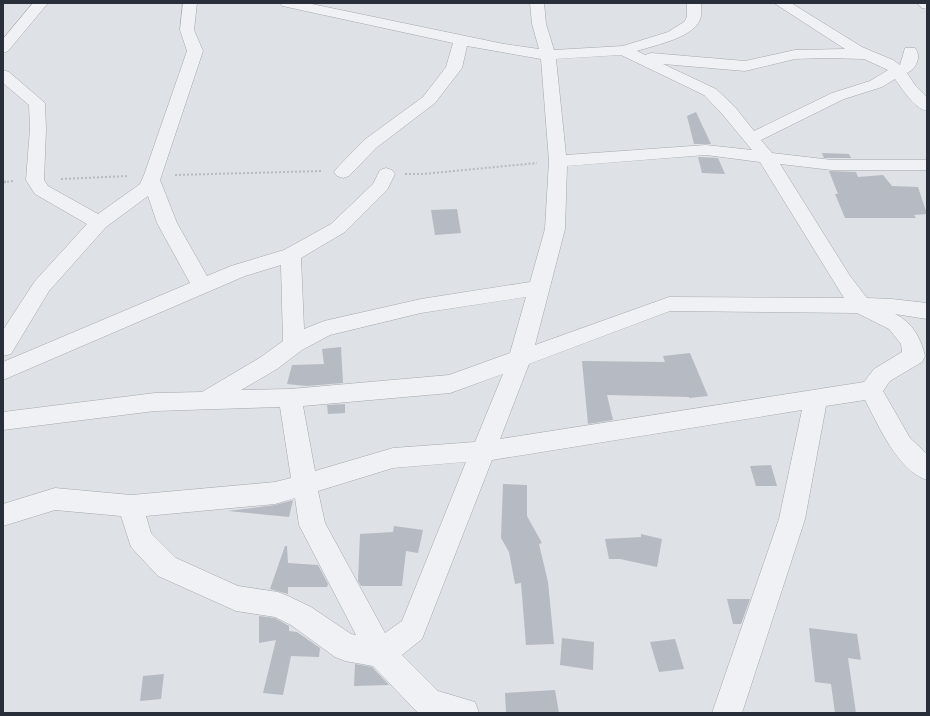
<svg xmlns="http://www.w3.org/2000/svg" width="930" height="716" font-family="'PT Sans',sans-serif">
	<rect width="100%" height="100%" fill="#dee1e5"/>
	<!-- building -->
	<path fill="#b6bac2" d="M696 112 711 144H694L687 116Z
		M822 153 849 154 851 158H824Z
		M698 157 718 158 725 174 702 173Z
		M829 171 856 172 858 177 883 175 892 186 918 187 927 214 914 215 916 218H845L835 194H838Z
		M457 209 461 233 435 235 431 210Z
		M341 347 343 383 307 386 287 384 292 365 324 364 322 349Z
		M690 353 708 396 689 398V397L607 395 613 420 588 424 582 361 665 362 663 356Z
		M345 404V413L328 414 327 405Z
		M771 465 777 486H756L750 466Z
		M503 484 527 485V516L542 543 539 544 548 582 554 644 526 645 521 583 515 584 509 552 501 538Z
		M293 500 289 517 228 511 275 505Z
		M394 526 423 530 418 553 406 551 402 586H361L358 581 360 534 393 532Z
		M641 534 662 539 657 567 620 559H609L605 539 641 537Z
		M285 546H287L288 563 318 565 328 584 327 587H288V594L270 589Z
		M727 599H750L741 624H733Z
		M259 616 275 618 289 626V631L297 632 320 648 319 657 291 656 283 695 263 693 276 640 259 643Z
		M809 628 857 634 861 660 848 658 856 713H835L831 684 815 682Z
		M562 638 594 642 593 670 560 665Z
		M675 639 684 669 659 672 650 642Z
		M355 664 372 667 389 685 354 686Z
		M164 674 161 699 140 701 143 676Z
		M555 690 559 713H506L505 693Z"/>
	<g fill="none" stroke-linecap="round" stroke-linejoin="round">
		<defs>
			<path id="minor" d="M33 3H48L8 51 3 53V39Z
				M183 3H197L194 30 203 51 160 180 177 223 207 276 231 266 284 250 331 224 373 184 380 170 386 168 392 170 395 174 387 190 345 232 301 258 304 329 324 321 421 299 530 282 545 229 549 161 541 59 467 46 462 68 435 103 376 148 349 176 343 178 337 176 334 172 337 168 364 140 423 97 446 67 453 43 287 7 282 6 280 3H307L504 44 539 49 532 24 530 3H544L546 24 554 50 623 46 668 32 684 22 687 17V3H701C701 7 702 12 701 16 698 37 655 45 637 51L645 55 651 53 745 61 795 50 845 49 774 3H791L862 47 893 60 900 65 905 48H915C922 57 916 69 907 73L915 85 927 97V111C914 108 903 90 895 79L882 87 844 99 761 140 772 153 832 160H927V170H832L780 164 850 276 867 298 892 299 927 303V319L895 314C912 322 921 338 925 356L922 362 890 381 883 391 910 438 927 454V480C897 470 879 426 865 400L826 406 805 519 742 713H712L779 519 802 410 492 460 422 639 402 655 438 691 475 702 479 713H418L373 666 345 661 335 657 291 625 275 617 236 611 158 576 131 547 121 516 55 510 3 526V504L55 488 131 495 275 482 291 478 280 407 155 411 3 430V412L155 393 202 392 261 357 283 341 281 265 245 276 3 380V362L190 283 157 223 148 196 106 227 49 291 11 354 3 356V330L35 281 87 224 35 194 26 180 30 129 29 105 3 83V70L9 72 45 103 46 129 44 180 48 186 98 214 140 184 144 175 187 51 180 30ZM621 55 704 95 723 115 752 150 706 145 566 155 556 59ZM825 58 864 59 888 70 870 81 832 93 754 131 735 107 716 89 663 64 745 71 795 59ZM706 155 760 162 844 298 669 297 535 345 565 229 567 166ZM526 297 510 353 449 375 290 389 241 390 277 369 302 350 330 335 421 313ZM670 311 857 313 889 329 901 344 902 352 874 369 864 382 500 439 529 364ZM503 374 475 442 393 448 315 471 303 406 450 393ZM466 462 402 621 385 633 325 523 318 491 393 468ZM295 498 299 525 356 635 351 634 311 607 288 596 278 592 238 586 176 558 151 533 146 516 275 504Z
				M917 3H927V9L922 8Z"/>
		</defs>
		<!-- minor casing -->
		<use href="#minor" stroke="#a4a8ae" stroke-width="1"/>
		<!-- path-far1 -->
		<path stroke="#b8bbc0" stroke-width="2" stroke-dasharray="2 2" stroke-linecap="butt" d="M405 174H423L537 163
			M175 175 322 171
			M61 179 128 176
			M3 182 14 181"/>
		<!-- path -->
		<path stroke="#b8bbc0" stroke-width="2.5" stroke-dasharray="3 3" stroke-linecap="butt" d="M3 182H7"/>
		<!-- minor -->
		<use href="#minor" fill="#f0f1f4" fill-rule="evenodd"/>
	</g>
	<!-- border -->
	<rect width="930" height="716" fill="none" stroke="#292f3a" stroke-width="8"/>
</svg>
